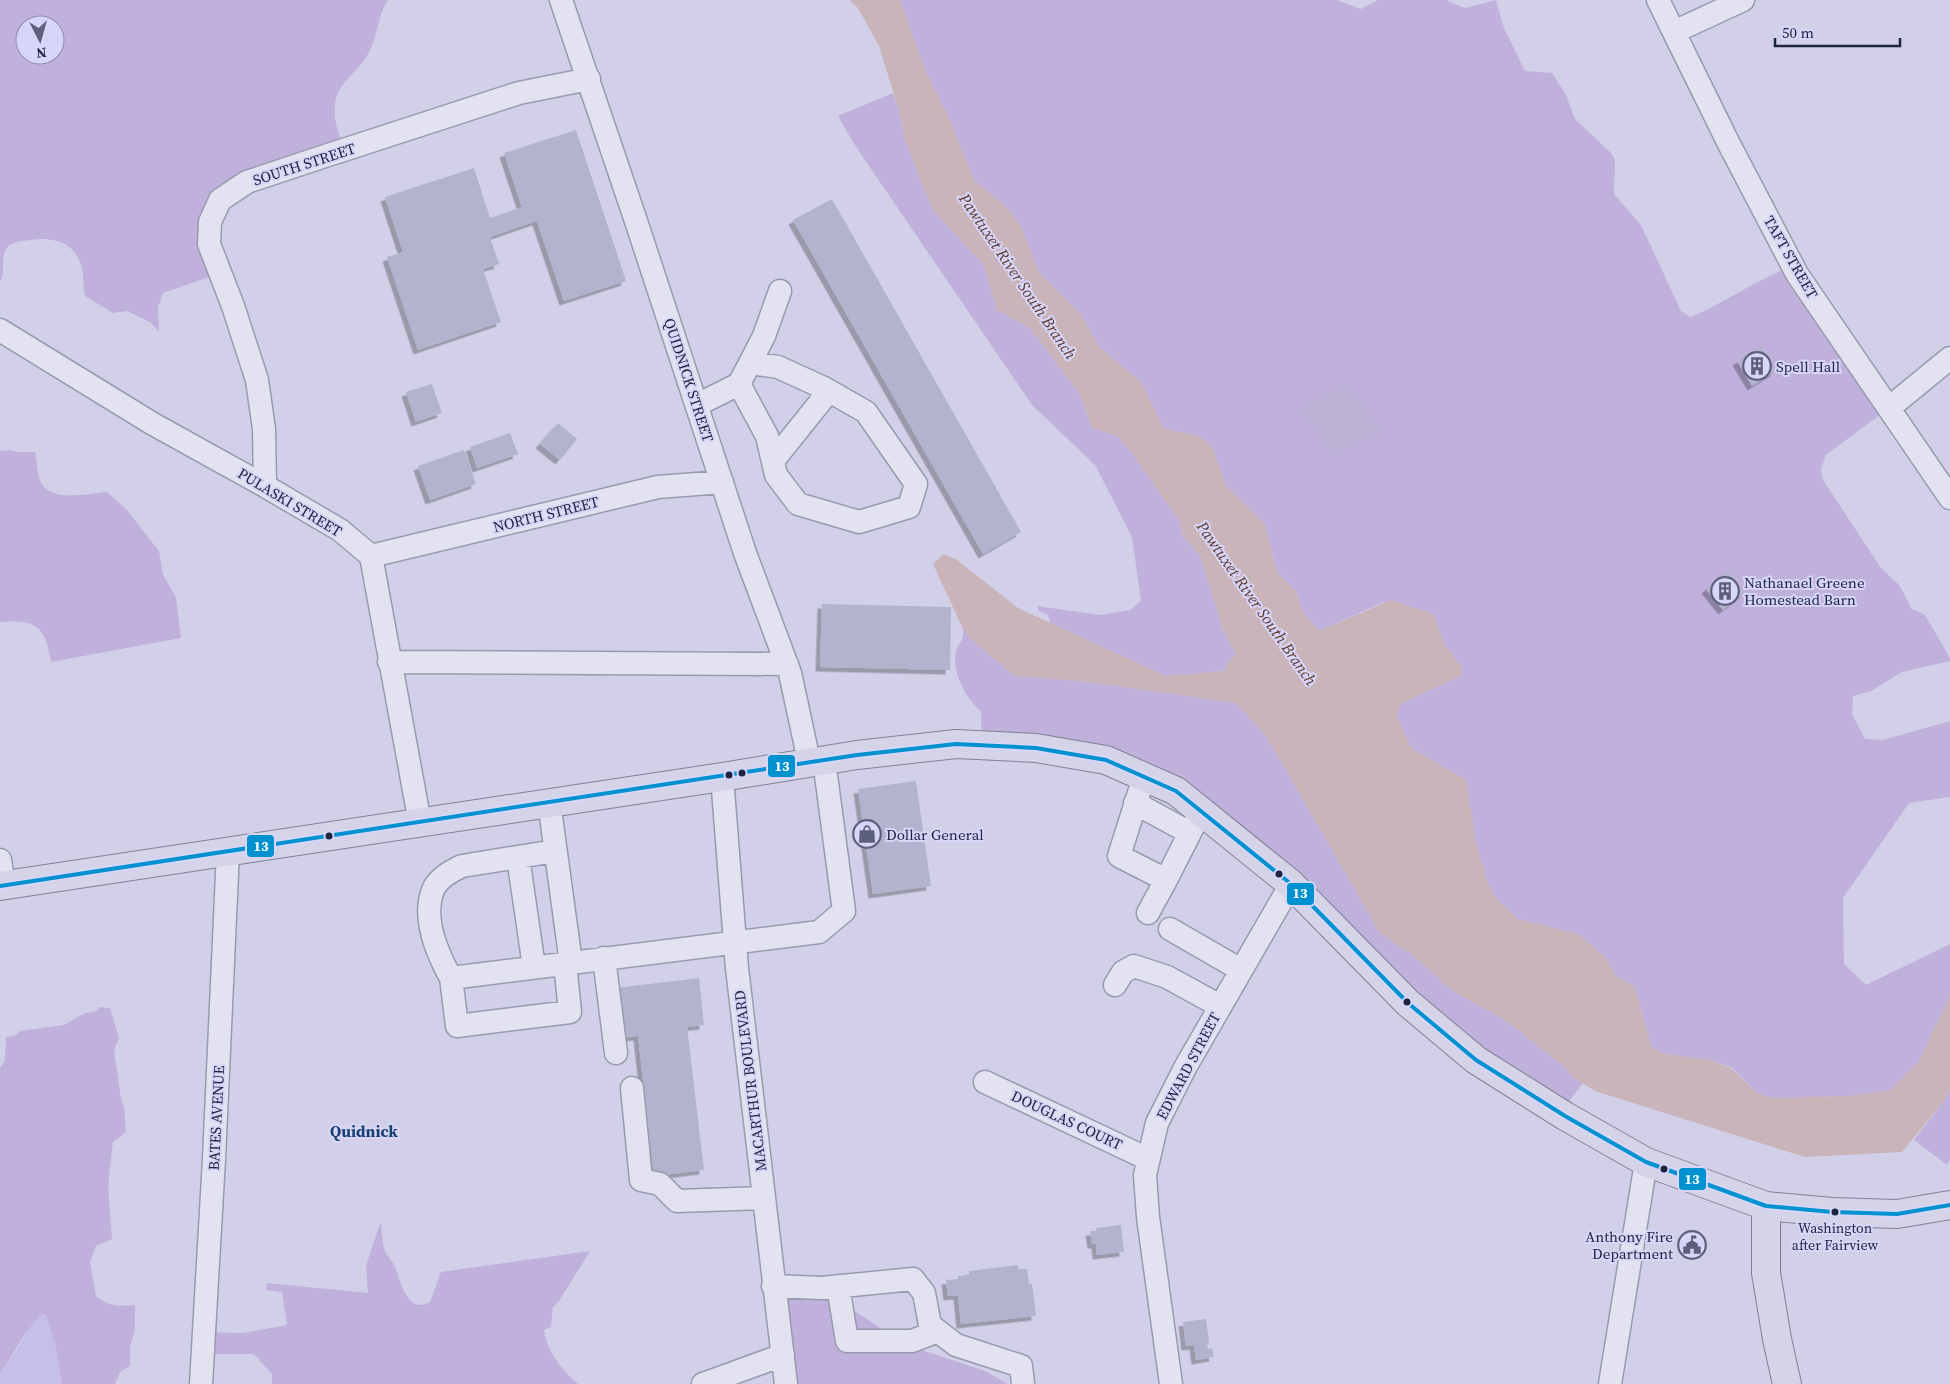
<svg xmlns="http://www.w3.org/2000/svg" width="1950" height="1384" font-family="'Source Serif 4',serif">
	<defs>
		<filter id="shadow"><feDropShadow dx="-4.5" dy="4.5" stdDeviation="0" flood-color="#0004"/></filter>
	</defs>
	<rect width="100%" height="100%" fill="#d1d0e8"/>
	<!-- farmland -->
	<path fill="#c5bfe9" d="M43 1314 46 1315 55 1344 62 1384H0V1373L12 1358 32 1323Z"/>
	<!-- green -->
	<path fill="#c0b1dc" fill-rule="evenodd" d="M0 0H388C377 16 378 37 368 54 361 68 346 77 339 91 330 108 336 131 345 147L257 174 210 226 218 274 163 293 158 307 159 332 151 323 127 311 113 313 85 296C83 286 84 271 80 262 72 241 50 237 31 240 23 241 11 241 6 249 0 260 6 273 0 282ZM25 25H55V55H25Z
		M900 0H1336L1361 9 1378 0H1448L1449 2 1465 8 1496 0 1504 28 1525 71 1552 73 1565 93 1575 119 1612 154 1615 161 1614 194 1641 225 1681 311 1690 317 1705 311 1752 285 1794 264 1889 408 1826 455 1821 469 1823 480 1881 568 1900 586 1911 608 1925 615 1950 658V661L1902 672 1871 691 1853 696 1852 714 1865 739 1883 740 1950 721V797L1909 803 1843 898 1844 964 1866 985 1950 944V996L1918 1063 1891 1090 1849 1096 1770 1098 1757 1093 1731 1067 1710 1060 1665 1054 1651 1046 1635 987 1616 976 1605 957 1578 934 1518 919 1496 899 1488 884 1476 843 1466 780 1411 748 1397 716 1400 704 1462 675 1461 666 1445 645 1433 614 1384 602 1319 631 1302 611 1296 591 1277 572 1265 524 1225 485 1213 448 1201 437 1163 428 1141 382 1099 347 1082 316 1039 273 1022 229 1009 210 974 180 948 116 924 68Z
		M893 93 901 117 905 140 932 208 984 265 997 310 1030 328 1081 396 1092 428 1133 441 1153 454 1161 467 1175 499 1183 536 1200 556 1224 632 1236 654 1227 664 1225 671 1166 676 1050 623 1048 615 1039 611 1037 606 1100 615 1130 610 1141 601 1132 537 1095 465 1032 405 854 144 838 116Z
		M10 450 19 452H35C37 461 37 475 41 483 52 503 88 493 107 492L126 509 159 551 163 575 176 597 181 638 51 662C45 626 37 619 0 622V451Z
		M963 629 973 641 1015 676 1090 682 1236 703 1267 737 1380 933 1414 956 1453 991 1508 1022 1567 1069 1571 1076 1583 1083 1567 1104 1491 1071 1293 887 1144 777 982 745 981 711C966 700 951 670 956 651 959 641 964 643 963 629Z
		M99 1007 110 1008 119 1038 114 1050 121 1099 124 1107 126 1132 113 1142 108 1186 112 1239 96 1246 90 1262 96 1296C109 1307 119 1306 135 1305V1330L130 1346V1366L120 1372 115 1384H62L55 1344 46 1315 43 1314C24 1329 15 1354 0 1373V1068L5 1060 6 1037 16 1035 20 1031 64 1025 85 1013 97 1011Z
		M1950 1088V1159L1947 1165 1914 1140 1944 1101Z
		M381 1223C382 1232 382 1243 385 1251 387 1257 393 1261 395 1267 401 1281 407 1315 430 1302L441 1272 590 1251 559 1301 553 1307 551 1327 544 1330C548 1354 561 1368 578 1384H272V1374L254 1354H204L207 1332 243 1333 287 1325 282 1292 266 1290 267 1283 368 1293 366 1265 380 1224Z
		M775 1288 841 1302 906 1345 985 1371 1008 1384H785Z"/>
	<!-- cemetery -->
	<path fill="#bdb1d6" d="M1348 382 1382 432 1333 455 1299 409Z"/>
	<!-- water -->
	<path fill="#c9b4ba" d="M849 0H900L924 68 948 116 974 180 1009 210 1022 229 1039 273 1082 316 1099 347 1141 382 1163 428 1201 437 1213 448 1225 485 1265 524 1277 572 1296 591 1302 611 1319 631 1391 600 1433 614 1445 645 1461 666 1462 675 1400 704 1397 716 1411 748 1466 780 1476 843 1488 884 1496 899 1518 919 1578 934 1605 957 1616 976 1635 987 1651 1046 1665 1054 1710 1060 1731 1068 1757 1093 1770 1098 1849 1096 1891 1090 1918 1063 1950 996V1088L1944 1101 1902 1152 1805 1157 1595 1091 1571 1076 1567 1069 1508 1022 1453 991 1414 956 1380 933 1267 737 1236 703 1090 682 1015 676 973 641 963 629 933 564 944 554 957 560 1018 608 1166 676 1225 671 1227 664 1236 654 1224 632 1200 556 1183 536 1175 499 1161 467 1153 454 1133 441 1092 428 1081 396 1030 328 997 310 984 265 932 209 905 140 901 117 879 46 858 8Z"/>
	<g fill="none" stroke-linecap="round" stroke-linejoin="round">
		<!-- river -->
		<path stroke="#c9b4ba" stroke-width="30" d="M1123 419 1144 444 1188 507"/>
	</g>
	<!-- building -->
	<path fill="#b1b4cc" filter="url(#shadow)" d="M576 130 626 281 564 301 537 221 525 225 490 237 499 264 483 269 501 322 418 350 387 257 403 252 385 197 474 168 490 218 522 207 504 153Z
		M832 199 1021 532 983 554 793 220Z
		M1761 346 1776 371 1752 386 1737 361Z
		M432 384 442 413 416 422 406 392Z
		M558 423 577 439 560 460 540 444Z
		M510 433 518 454 477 468 470 447Z
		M464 450 476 484 430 500 418 466Z
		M1727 571 1745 593 1723 610 1706 589Z
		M822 604 951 607 950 670 820 667Z
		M916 781 931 886 873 894 858 789Z
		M699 978 704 1025 687 1027 704 1170 654 1176 638 1036 621 1038 616 988Z
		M1121 1225 1124 1252 1097 1255 1096 1244H1092L1090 1231H1096V1228Z
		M1018 1265V1269H1027L1029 1284H1032L1036 1316 961 1324 958 1295 948 1296 946 1280 958 1279V1276L969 1275V1271Z
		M1206 1319 1209 1343H1207L1208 1349 1212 1348 1214 1357 1196 1360 1194 1345 1186 1346 1183 1322Z"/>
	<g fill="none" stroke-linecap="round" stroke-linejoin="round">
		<defs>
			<path id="minor" d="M561 0 637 224 745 553 790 673 809 761
				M1658 0 1729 144 1797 274 1950 498
				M1674 32 1743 0
				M0 330 153 424 265 486 340 530 371 556 420 823
				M739 384 767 436 776 475 798 504 859 522 909 507 916 484 866 412 824 388 778 367 750 363
				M697 405 739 384 764 336 780 291
				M1889 408 1950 358
				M773 461 829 391
				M265 486 264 429 257 380 233 306 209 244 210 222 220 200 247 182 322 157 519 93 589 79
				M371 556 658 487 722 482
				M389 662 787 664
				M722 777 737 968 786 1384
				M1144 777 1119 856 1166 880 1201 811
				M549 802 571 963
				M1135 803 1190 833
				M518 857 534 967
				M0 860 4 885
				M1148 913 1166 880
				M1170 929 1241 970
				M604 958 616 1053
				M565 963 570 1012 457 1026 451 978 819 932 844 911 824 760
				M451 978C437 953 422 918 433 890 438 878 451 871 462 866L555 851
				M1115 985 1123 972 1134 966 1167 977 1220 1006
				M985 1082 1148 1159
				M632 1088 641 1180 660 1184 677 1201 764 1198
				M773 1286 822 1288 913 1279 924 1293 930 1325 956 1345 1021 1366 1023 1384
				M838 1286 847 1341H912L938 1331
				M201 1384 214 1159 228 852
				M703 1384 783 1355
				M1171 1384 1148 1217 1145 1175 1157 1123 1186 1066 1291 884
				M1610 1384 1646 1162"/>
			<path id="major" d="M0 886 722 777 857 755 956 744 1036 748 1106 760 1176 791 1291 884 1408 1003 1476 1060 1565 1116 1646 1162 1766 1206 1832 1212 1897 1214 1950 1205
				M1766 1206V1273L1777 1339 1787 1384"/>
		</defs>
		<!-- minor casing -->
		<use href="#minor" stroke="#989aae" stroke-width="25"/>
		<!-- major casing -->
		<use href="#major" stroke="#808193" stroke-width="30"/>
		<!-- minor -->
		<use href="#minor" stroke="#e2e2f0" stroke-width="22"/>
		<!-- major -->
		<use href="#major" stroke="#d4d3e8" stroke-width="28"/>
		<defs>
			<path id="bus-1" d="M0 886 857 755 956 744 1036 748 1106 760 1176 791 1291 884 1408 1003 1476 1060 1565 1116 1646 1162 1766 1206 1832 1212 1897 1214 1950 1205"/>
		</defs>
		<!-- bus-1 casing -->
		<use href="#bus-1" stroke="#d7d6f9" stroke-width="8"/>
		<!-- bus-1 -->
		<use href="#bus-1" stroke="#0092d0" stroke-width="4"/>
	</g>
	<!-- icons -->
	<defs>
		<symbol id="building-ring" viewBox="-11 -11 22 22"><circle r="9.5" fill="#d7d6f9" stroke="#5d607a" stroke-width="1.5"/><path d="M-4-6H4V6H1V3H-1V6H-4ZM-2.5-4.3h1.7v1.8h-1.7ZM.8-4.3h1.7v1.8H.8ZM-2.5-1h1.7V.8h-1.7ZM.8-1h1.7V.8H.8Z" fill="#5d607a"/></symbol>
		<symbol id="shop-ring" viewBox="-11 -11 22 22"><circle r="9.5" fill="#d7d6f9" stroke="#5d607a" stroke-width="1.5"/><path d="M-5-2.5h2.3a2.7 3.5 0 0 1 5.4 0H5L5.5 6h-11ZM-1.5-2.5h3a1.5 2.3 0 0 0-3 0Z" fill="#5d607a"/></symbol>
		<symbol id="civic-ring" viewBox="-11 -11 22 22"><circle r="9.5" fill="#d7d6f9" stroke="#5d607a" stroke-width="1.5"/><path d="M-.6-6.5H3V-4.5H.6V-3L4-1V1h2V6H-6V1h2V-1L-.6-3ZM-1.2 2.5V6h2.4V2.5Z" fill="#5d607a"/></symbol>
	</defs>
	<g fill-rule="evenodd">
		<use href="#building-ring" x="1741" y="350" width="32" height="32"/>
		<use href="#building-ring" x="1709" y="575" width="32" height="32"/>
		<use href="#shop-ring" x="851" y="818" width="32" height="32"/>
		<use href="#civic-ring" x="1676" y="1229" width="32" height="32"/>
	</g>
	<!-- markers -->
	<g fill="#1e243f" stroke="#d7d6f9" stroke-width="2">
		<circle cx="742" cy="773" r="4.5"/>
		<circle cx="729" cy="775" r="4.5"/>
		<circle cx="329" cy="836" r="4.5"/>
		<circle cx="1279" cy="874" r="4.5"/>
		<circle cx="1407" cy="1002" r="4.5"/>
		<circle cx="1664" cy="1169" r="4.5"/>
		<circle cx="1835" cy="1212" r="4.5"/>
	</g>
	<g text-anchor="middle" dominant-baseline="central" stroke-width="4" stroke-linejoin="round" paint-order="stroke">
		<!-- bus labels -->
		<g font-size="14" fill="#1e243f" stroke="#d7d6f9">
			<text x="1835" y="1228">Washington<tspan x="1835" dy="17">after Fairview</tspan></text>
		</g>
		<!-- street labels -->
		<g font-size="15" fill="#1e243f" stroke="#d7d6f9">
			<text transform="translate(304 164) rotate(-18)">SOUTH STREET</text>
			<text transform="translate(1791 257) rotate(60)">TAFT STREET</text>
			<text transform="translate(689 380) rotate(72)">QUIDNICK STREET</text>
			<text transform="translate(290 502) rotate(31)">PULASKI STREET</text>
			<text transform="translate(546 514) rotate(-14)">NORTH STREET</text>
			<text transform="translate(1188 1066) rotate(-62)">EDWARD STREET</text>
			<text transform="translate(750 1081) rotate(-97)">MACARTHUR BOULEVARD</text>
			<text transform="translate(216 1118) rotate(-87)">BATES AVENUE</text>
			<text transform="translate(1067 1120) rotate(25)">DOUGLAS COURT</text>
		</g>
		<!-- poi labels -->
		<g font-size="15" fill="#1e243f" stroke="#d7d6f9" text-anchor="start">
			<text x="1776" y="366">Spell Hall</text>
			<text x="1744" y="582">Nathanael Greene<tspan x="1744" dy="17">Homestead Barn</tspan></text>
			<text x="886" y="834">Dollar General</text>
			<text x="1673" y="1236" text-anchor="end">Anthony Fire<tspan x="1673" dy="17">Department</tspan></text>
		</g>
		<!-- water labels -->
		<g font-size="16" font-style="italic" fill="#603a2c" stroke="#d7d6f9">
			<text transform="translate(1018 276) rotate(56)">Pawtuxet River South Branch</text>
			<text transform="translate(1257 603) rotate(55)">Pawtuxet River South Branch</text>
		</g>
		<!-- neighbourhood labels -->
		<g font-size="16" font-weight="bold" fill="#194070" stroke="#d7d6f9">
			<text x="364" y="1131">Quidnick</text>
		</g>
	</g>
	<g stroke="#d7d6f9" stroke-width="2">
		<rect x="767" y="754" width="29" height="24" rx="5" fill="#0092d0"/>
		<rect x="246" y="834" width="29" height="24" rx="5" fill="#0092d0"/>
		<rect x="1286" y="882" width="29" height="24" rx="5" fill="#0092d0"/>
		<rect x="1678" y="1167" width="29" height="24" rx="5" fill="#0092d0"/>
	</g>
	<g font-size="14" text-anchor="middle" font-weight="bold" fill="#fff">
		<text x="782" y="771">13</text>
		<text x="261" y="851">13</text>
		<text x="1300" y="898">13</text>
		<text x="1692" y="1184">13</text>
	</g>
	<!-- north arrow -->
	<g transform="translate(40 40) rotate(174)"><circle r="24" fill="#d7d6f9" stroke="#8d8faf"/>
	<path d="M0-4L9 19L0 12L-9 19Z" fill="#5d607a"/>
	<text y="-8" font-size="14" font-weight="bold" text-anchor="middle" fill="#1e243f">N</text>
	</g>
	<!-- scale -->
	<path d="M1775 38v8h125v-8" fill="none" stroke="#1e243f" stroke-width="2.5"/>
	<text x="1782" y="38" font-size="15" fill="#1e243f" stroke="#d7d6f9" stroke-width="4" paint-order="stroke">50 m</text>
</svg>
